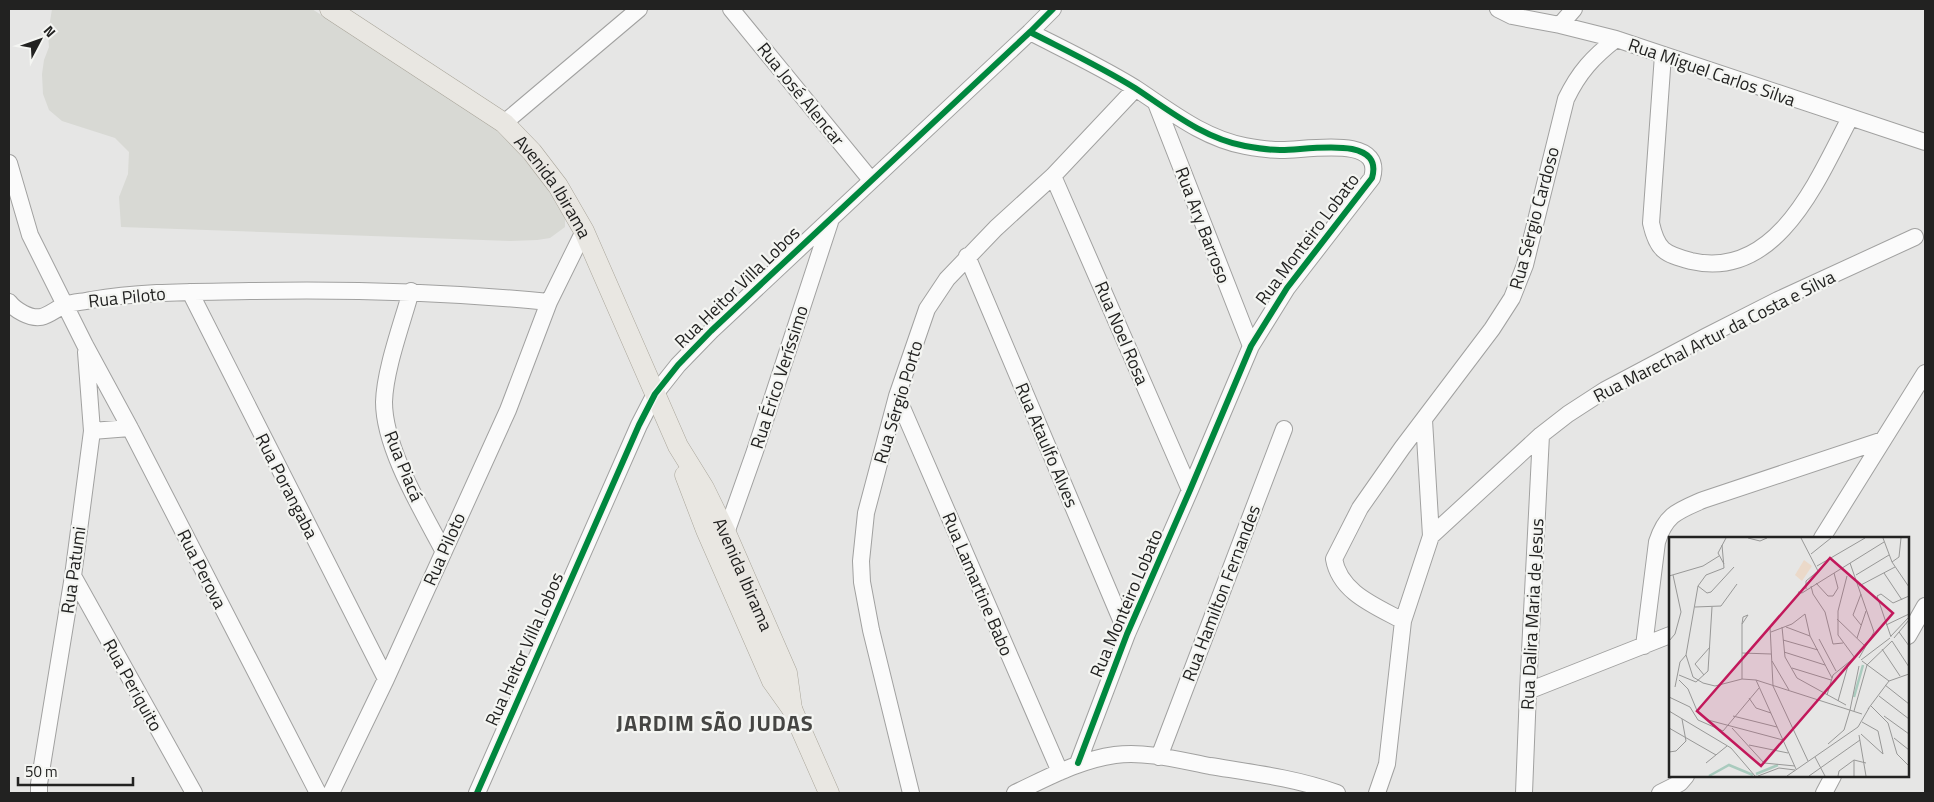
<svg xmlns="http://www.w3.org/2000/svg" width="1934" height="802" font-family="'Titillium Web',sans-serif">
	<rect width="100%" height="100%" fill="#e6e6e5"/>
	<!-- built -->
	<path fill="#d8d9d4" d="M52 9H312L489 123 516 150 542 180 565 219V227L550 238 537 240 511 241 121 227 119 197 128 174 129 152 115 138 62 121 49 110 43 94 42 74 44 60 49 47 48 34Z"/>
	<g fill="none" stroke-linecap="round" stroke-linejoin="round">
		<defs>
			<path id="minor" d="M731 9 871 180
				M1498 9 1512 16 1560 25 1616 39 1925 142
				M1560 25 1574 9
				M1030 32C1065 50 1101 67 1135 88 1170 111 1203 138 1245 146 1256 148 1269 150 1280 150 1303 151 1385 133 1372 178L1287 288 1251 346 1190 490 1127 634 1078 763
				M1663 55 1651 223C1657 250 1664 254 1691 261 1777 281 1818 179 1850 118
				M1156 103 1251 346
				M504 123 639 9
				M9 163 30 235 85 345 130 428 318 793
				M1053 176 1190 490
				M967 256 1127 634
				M411 291C402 324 385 369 384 402 384 448 422 510 443 550
				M190 292 386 679
				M9 302C15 310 30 319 41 317 50 315 57 308 65 305 73 302 83 302 91 300 143 291 197 292 250 291 350 289 449 292 549 302
				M897 396 1060 772
				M1424 420 1431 536
				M92 431 130 428
				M726 533 755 451 830 222
				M1822 538 1925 373
				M73 576 194 793
				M1403 621C1376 606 1340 593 1334 559L1360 508 1402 448 1492 329 1512 298 1525 265 1566 99C1579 72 1593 57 1616 39
				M1908 636 1925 606
				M1644 646 1657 542C1666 514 1678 511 1703 500L1883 440
				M1528 691 1670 635
				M1159 757 1284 429
				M39 793V784L73 576 92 431 86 352
				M331 793 386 679 508 410 549 302 584 231
				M477 793 639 425 655 394 678 365 711 331 1030 32 1053 9
				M911 793 871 630 862 582 861 561 866 513 897 396 927 309 947 279 996 228 1053 176 1135 89
				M1015 793C1047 778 1079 760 1115 755 1146 751 1179 760 1210 766 1253 773 1295 778 1337 793
				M1377 793 1387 764 1403 621 1431 536 1541 435 1568 414 1605 390 1705 337 1778 300 1915 237
				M1524 793 1528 691 1541 435
				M1660 793 1680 783 1686 776
				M1824 793 1833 776"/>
			<g id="major">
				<path id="s1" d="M330 9 504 123 532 152 558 186 584 231 678 446 704 488 726 533 787 673 792 709"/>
				<path d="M685 475 706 530 772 681 792 709 829 793"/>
			</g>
		</defs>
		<!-- minor casing -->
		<use href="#minor" stroke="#a1a1a0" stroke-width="18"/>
		<!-- major casing -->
		<use href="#major" stroke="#aaa69b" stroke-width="21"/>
		<!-- minor -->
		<use href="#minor" stroke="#fbfbfb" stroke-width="16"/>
		<!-- major -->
		<use href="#major" stroke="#e9e7e2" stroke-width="20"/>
		<defs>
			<path id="cycleway" d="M1030 32C1065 50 1101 67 1135 88 1170 111 1203 138 1245 146 1256 148 1269 150 1280 150 1303 151 1385 133 1372 178L1287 288 1251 346 1190 490 1127 634 1078 763
				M477 793 639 425 655 394 678 365 711 331 1030 32 1053 9"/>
		</defs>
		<!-- cycleway casing -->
		<use href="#cycleway" stroke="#f4f5f2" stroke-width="9"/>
		<!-- cycleway -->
		<use href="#cycleway" stroke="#00873e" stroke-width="6"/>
	</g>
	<g text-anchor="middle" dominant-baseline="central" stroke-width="4.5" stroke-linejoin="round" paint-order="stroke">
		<!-- street labels -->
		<g font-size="18" fill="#222221" stroke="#f4f5f2">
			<text transform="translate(1712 72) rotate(19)">Rua Miguel Carlos Silva</text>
			<text transform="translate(801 94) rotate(51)">Rua José Alencar</text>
			<text stroke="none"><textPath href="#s1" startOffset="289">Avenida Ibirama</textPath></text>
			<text transform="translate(1534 218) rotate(-75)">Rua Sérgio Cardoso</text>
			<text transform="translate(1203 225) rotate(69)">Rua Ary Barroso</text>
			<text transform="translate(1307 239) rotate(-53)">Rua Monteiro Lobato</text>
			<text transform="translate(737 287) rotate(-44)">Rua Heitor Villa Lobos</text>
			<text transform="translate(127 297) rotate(-6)">Rua Piloto</text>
			<text transform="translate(1122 333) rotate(67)">Rua Noel Rosa</text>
			<text transform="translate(1714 336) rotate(-27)">Rua Marechal Artur da Costa e Silva</text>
			<text transform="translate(779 377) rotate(-72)">Rua Érico Veríssimo</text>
			<text transform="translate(898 402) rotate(-73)">Rua Sérgio Porto</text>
			<text transform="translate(1047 445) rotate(67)">Rua Ataulfo Alves</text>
			<text transform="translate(404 466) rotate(68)">Rua Piacá</text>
			<text transform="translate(287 486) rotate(63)">Rua Porangaba</text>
			<text transform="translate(444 549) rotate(-66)">Rua Piloto</text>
			<text transform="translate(202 569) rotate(63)">Rua Perova</text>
			<text transform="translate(73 570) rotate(-82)">Rua Patumi</text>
			<text stroke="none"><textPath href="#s1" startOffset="722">Avenida Ibirama</textPath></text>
			<text transform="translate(978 584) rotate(67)">Rua Lamartine Babo</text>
			<text transform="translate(1221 593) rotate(-69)">Rua Hamilton Fernandes</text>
			<text transform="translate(1126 603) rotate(-67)">Rua Monteiro Lobato</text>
			<text transform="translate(1532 614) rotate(-87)">Rua Dalira Maria de Jesus</text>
			<text transform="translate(524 649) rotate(-66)">Rua Heitor Villa Lobos</text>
			<text transform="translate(133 685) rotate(61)">Rua Periquito</text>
		</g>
		<!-- district labels -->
		<g font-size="22" font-weight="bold" letter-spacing="1" fill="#454543" stroke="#f4f5f2">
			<text x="715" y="723">JARDIM SÃO JUDAS</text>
		</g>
	</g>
	<!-- overview -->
	<g transform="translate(1669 537)">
		<rect width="240" height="240" fill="#e6e6e5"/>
		<path d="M135 23 143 29 133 44 126 38Z" fill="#ebd9c9"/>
		<path fill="none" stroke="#a9cbbe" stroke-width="2.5" d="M185 160 194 128M87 237 109 228M40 239 60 228 84 238"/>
		<path fill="none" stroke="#989897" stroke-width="1" d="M79 1 91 4 98 1M132 1 149 34 137 44V52M214 1 223 25 240 50M53 8 55 31 37 38 29 49 17 118 24 140 34 146 46 149 73 142 87 143 193 177M142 17 162 1M223 25 230 20 232 1M181 26 205 95 190 121M55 27 49 16 57 1M148 29 196 1M215 36 233 63M187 38 220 18M0 39 34 29 50 19M178 39 169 74V98L186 121M147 46 159 59H164L169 51 165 36M29 49 38 56 42 55 65 30M142 49 144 57 156 75 164 107 174 106M190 49 226 30M129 55 133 56 215 5M192 57 184 78 192 88M26 70 52 69 68 47M168 82 197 110M217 88 240 77M101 89 104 149 139 224M113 90 116 120 128 141 177 168M117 90 141 99M102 95 123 87 136 77 141 99 163 141M230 95 240 109M222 99 240 80M222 100 208 59 212 57 224 66 240 59M188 101 197 74M225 101 240 83M150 102 167 134M114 103 149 113M0 104 6 97 12 75 4 38M213 112 231 139M115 115 156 128M73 116 102 117M192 123 221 101M103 124 120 153M193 124 220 144M123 131 162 143M10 138 27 145 39 134 43 70M35 138 26 127 41 110M73 142V87L74 80 79 78 73 87M10 143 19 152 29 176 39 183 114 203M87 143 127 232M216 148 240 167M6 150 11 125 17 118M158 158 164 138 185 121M210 159 240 182M0 160 21 170 29 183 54 194 90 151M80 161 87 171 102 176M169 164 180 125M202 169 219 186 228 217 240 229M199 172 220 144 240 137M181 173 190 129M0 174 62 211 86 239M185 174 198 128 223 104 240 130M64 179 108 190M215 179 240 197M193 185 209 194 214 217M0 191 47 218M63 191 95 226 126 229M192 197 214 217M190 198 197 239M225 201 240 213M159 207 175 193 181 173M80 208 119 216M0 215 7 214 17 204 13 182M146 220 156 239M37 226 58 209M89 239 110 231 126 233M118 239 189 190 200 171M140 239 191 203M169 239 170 234 185 223 197 226M185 239V223"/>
		<path fill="#c2185b" fill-opacity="0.15" stroke="#c2185b" stroke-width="2.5" d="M161 21 224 76 92 229 28 174Z"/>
		<rect width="240" height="240" fill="none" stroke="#222221" stroke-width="2.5"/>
	</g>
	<!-- border -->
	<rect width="1934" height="802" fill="none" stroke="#222221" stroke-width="20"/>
	<!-- north arrow -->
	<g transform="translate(40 40) rotate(49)" stroke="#f4f5f2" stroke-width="4" paint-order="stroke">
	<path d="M0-4L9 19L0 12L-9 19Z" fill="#222221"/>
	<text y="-8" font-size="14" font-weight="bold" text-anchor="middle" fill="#222221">N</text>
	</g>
	<!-- scale -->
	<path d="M18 777v8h115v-8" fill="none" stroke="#222221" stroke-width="2.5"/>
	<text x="25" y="777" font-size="15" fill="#222221" stroke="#f4f5f2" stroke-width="4" paint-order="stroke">50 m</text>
</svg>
